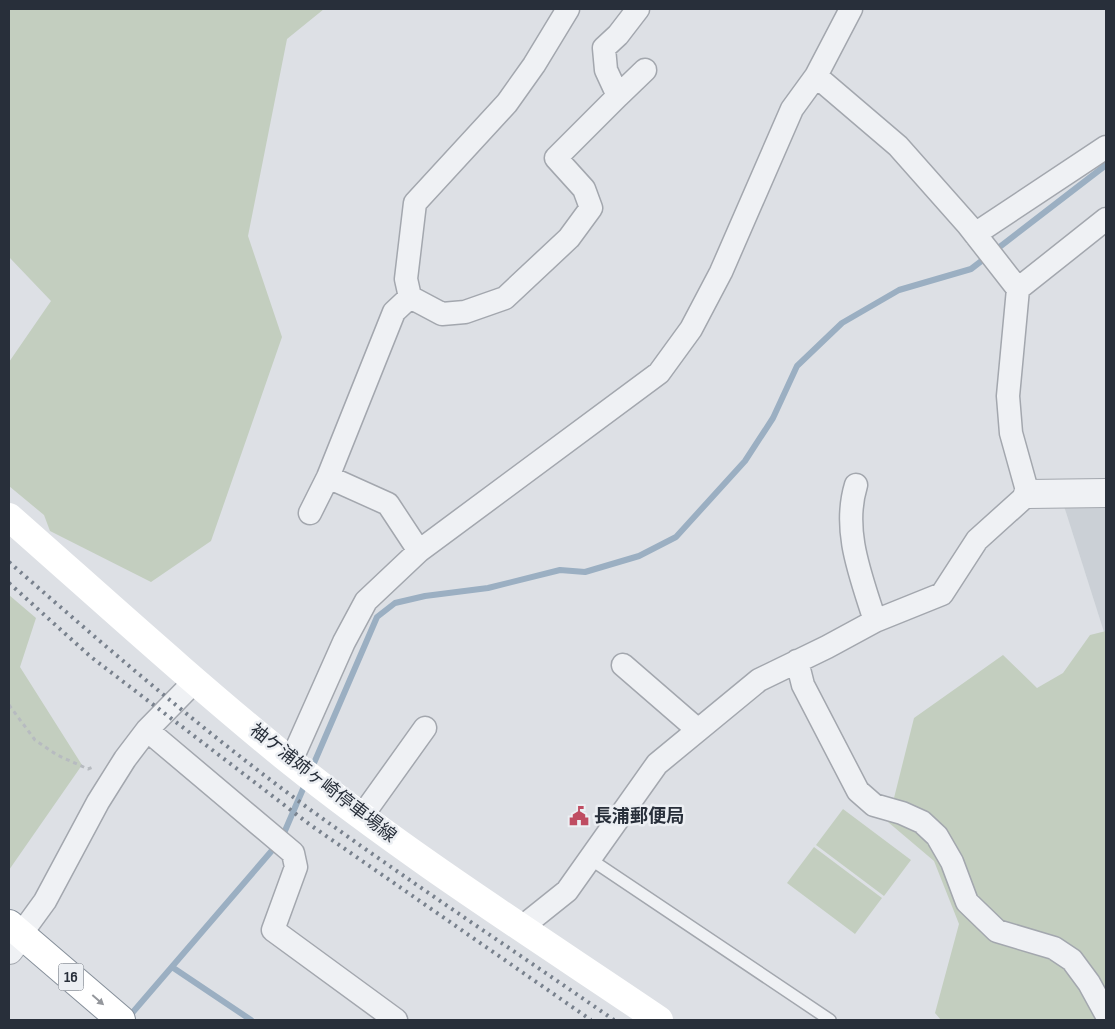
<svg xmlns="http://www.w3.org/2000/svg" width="1115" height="1029" font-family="'Sofia Sans Condensed','Noto Sans JP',sans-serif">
	<rect width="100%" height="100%" fill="#dde0e5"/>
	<!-- built -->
	<path fill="#cbd0d6" d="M1064 506H1106V632H1104Z"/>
	<!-- green -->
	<path fill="#c3cebf" d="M9 9H324L287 39 248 236 282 337 211 541 151 582 50 531 44 515 9 486V362L51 301 9 257Z
		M9 595 36 618 20 667 82 765 9 870Z
		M1106 631V1020H941L935 1013 959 924 934 861 888 822 914 718 1003 655 1037 688 1063 673 1090 635Z
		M843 809 911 860 884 896 816 845Z
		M814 847 882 898 855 934 787 883Z"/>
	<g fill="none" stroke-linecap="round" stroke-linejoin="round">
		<!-- stream -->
		<path stroke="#9bafc2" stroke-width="6" d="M311 770 377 617 395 603 425 596 488 588 560 570 585 572 639 556 676 537 745 461 773 418 797 366 842 323 899 290 971 269 1106 165
			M172 967 251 1020
			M127 1019 281 840 306 782"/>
		<defs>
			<path id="service" d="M590 859 830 1020"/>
			<path id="minor" d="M618 96 645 70
				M975 234 1106 147
				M1018 289 1106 219
				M410 297 442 314 465 312 505 298 569 238 591 208 584 189 556 158 618 96 606 70 604 48 618 35 638 9
				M410 297 406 279 415 203 507 103 534 65 568 9
				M328 477 388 504 419 551
				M856 485C842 531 861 576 875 621
				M310 513 328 477 394 312 410 297
				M797 661 803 685 858 791 874 805 902 813 922 822 937 836 952 862 967 902 997 931 1054 948 1072 960 1089 983 1106 1014
				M623 665 698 730
				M147 730 293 853 296 867 273 930 396 1020
				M291 761 344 642 366 601 419 551 659 373 691 329 721 272 792 109 816 76 851 9
				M362 816 425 728
				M522 927 567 891 657 764 759 680 827 647 875 621 942 594 977 540 1028 494 1011 433 1008 396 1018 289 968 225 898 146 816 76
				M21 934 45 901 98 802 125 759 147 730 195 681"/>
			<path id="tertiary" d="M1028 494 1106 493
				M9 950 21 934"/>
			<path id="trunk" d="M9 924 121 1020"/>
		</defs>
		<!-- service casing -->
		<use href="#service" stroke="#a3a7ae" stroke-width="14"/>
		<!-- minor casing -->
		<use href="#minor" stroke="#a3a7ae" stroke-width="25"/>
		<!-- tertiary casing -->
		<use href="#tertiary" stroke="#a3a7ae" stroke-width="30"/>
		<!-- trunk casing -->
		<use href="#trunk" stroke="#868f9a" stroke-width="30"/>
		<!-- path -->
		<path stroke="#b7bbc0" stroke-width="3" stroke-dasharray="4 4" stroke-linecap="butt" d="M9 705 35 740 57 755 88 769 93 767"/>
		<!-- service -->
		<use href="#service" stroke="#eff1f4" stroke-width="11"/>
		<!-- minor -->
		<use href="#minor" stroke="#eff1f4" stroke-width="22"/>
		<!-- tertiary -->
		<use href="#tertiary" stroke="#eff1f4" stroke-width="28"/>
		<!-- secondary -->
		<path stroke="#fff" stroke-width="28" d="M9 517C102 599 194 683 290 761 407 855 535 936 659 1020"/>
		<!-- trunk -->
		<use href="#trunk" stroke="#fff" stroke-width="28"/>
		<!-- rail -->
		<path stroke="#78818d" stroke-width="4" stroke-dasharray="2.5 5" stroke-linecap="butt" d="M9 562C109 650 210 737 319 816 416 886 516 952 614 1020
			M9 583 91 657 309 824 591 1020"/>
	</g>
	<!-- one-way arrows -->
	<defs><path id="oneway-solid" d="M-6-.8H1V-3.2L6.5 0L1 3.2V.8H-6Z" transform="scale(1.25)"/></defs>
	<use fill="#94979c" href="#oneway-solid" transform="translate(98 1000) rotate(41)"/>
	<!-- icons -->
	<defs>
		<symbol id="civic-bare" viewBox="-9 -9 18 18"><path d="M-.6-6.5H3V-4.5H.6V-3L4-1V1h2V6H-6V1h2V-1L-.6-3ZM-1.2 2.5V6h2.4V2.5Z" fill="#bf4d62" stroke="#eceff3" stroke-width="2.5" paint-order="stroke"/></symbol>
	</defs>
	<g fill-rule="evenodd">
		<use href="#civic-bare" x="565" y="802" width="28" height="28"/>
	</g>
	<g text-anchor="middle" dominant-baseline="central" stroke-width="5" stroke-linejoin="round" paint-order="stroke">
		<!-- shield labels -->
		<rect fill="#eceff3" stroke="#636972" stroke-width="1" x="58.5" y="963.5" width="25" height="27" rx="4"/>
		<g font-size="16" font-weight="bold" fill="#282f3a">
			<text x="71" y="977">16</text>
		</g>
		<!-- street labels -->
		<g font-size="18" fill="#282f3a" stroke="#eceff3">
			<text transform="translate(323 783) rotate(38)">袖ケ浦姉ヶ崎停車場線</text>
		</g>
		<!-- poi labels -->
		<g font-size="18" font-weight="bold" fill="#282f3a" stroke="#eceff3" text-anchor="start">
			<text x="594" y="816">長浦郵便局</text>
		</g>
	</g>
	<!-- border -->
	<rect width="1115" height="1029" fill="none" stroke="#282f3a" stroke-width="20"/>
</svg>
